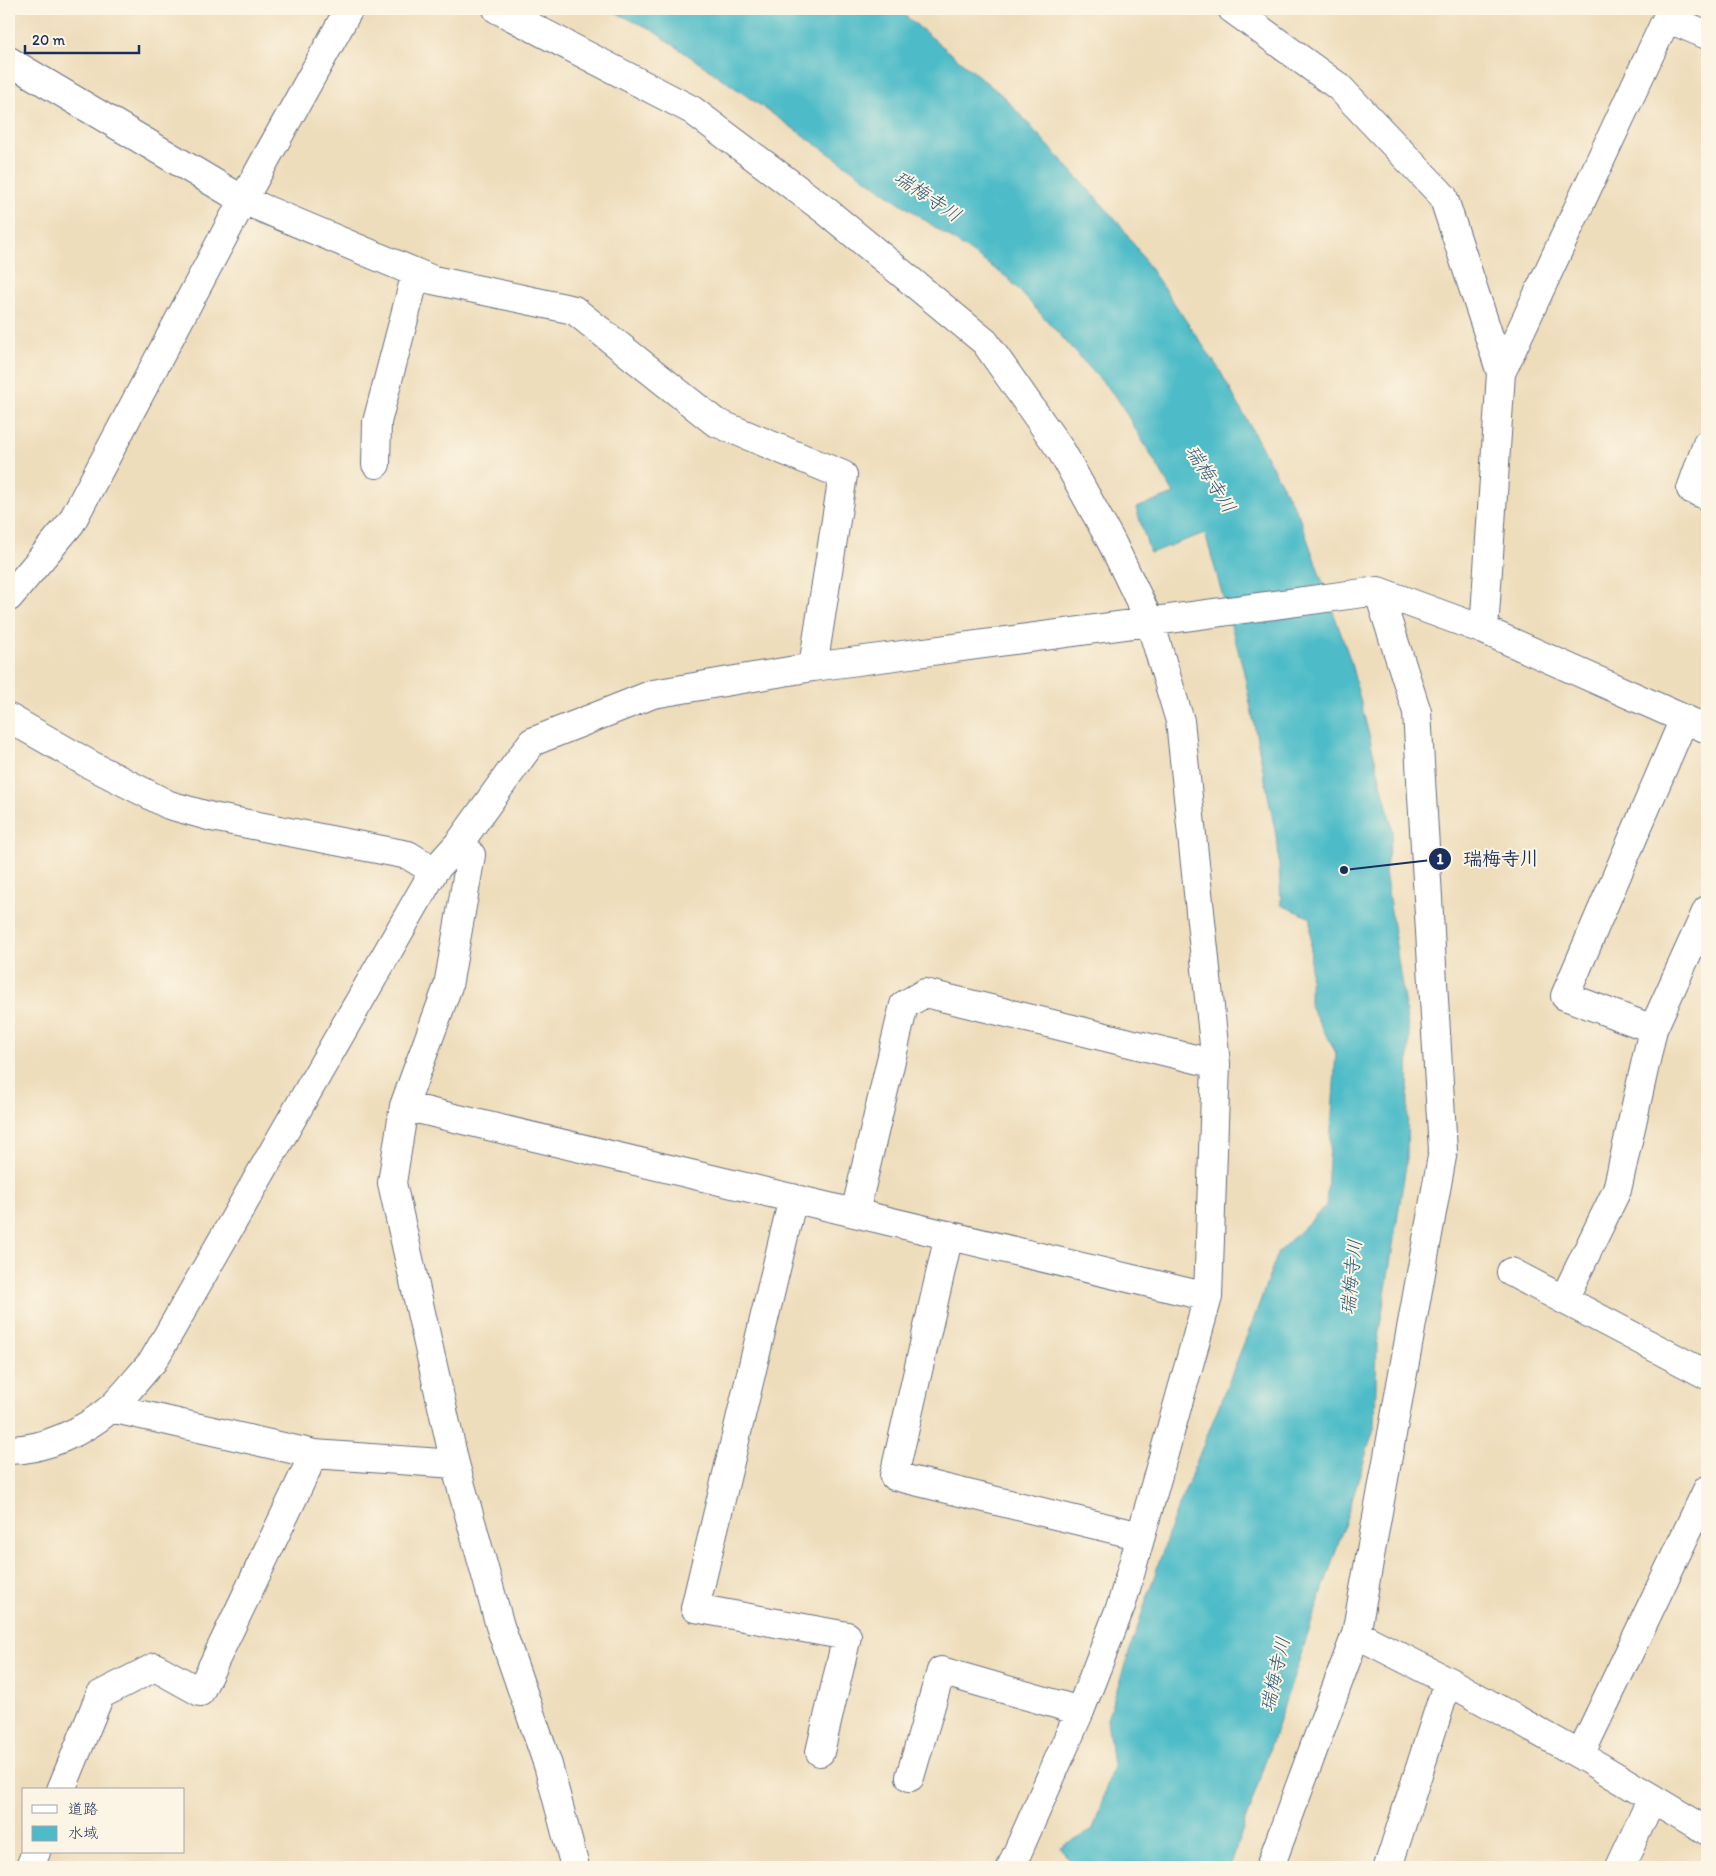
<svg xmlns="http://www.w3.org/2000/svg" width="1716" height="1876" font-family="Itim,'Klee One',sans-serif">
	<rect width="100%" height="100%" fill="#fcf5e5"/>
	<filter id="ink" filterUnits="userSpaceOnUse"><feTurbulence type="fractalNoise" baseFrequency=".02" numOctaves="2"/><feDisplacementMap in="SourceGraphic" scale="10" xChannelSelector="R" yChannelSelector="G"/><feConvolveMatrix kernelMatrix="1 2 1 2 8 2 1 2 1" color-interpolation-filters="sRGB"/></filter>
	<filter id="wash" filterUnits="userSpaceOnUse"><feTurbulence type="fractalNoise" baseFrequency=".0096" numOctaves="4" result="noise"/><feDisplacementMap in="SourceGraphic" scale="20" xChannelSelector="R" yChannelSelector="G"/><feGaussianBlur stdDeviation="1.12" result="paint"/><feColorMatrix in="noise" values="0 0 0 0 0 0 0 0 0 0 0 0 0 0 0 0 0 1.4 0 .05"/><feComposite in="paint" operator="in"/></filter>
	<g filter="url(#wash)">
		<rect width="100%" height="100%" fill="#edb"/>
		<!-- water -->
		<path fill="#4ebcc8" stroke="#347693" d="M607 9H897L1003 96 1120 224 1219 369 1299 516 1350 659 1393 831 1385 871 1409 1034 1407 1159 1377 1344 1375 1425 1345 1523 1230 1867H1074L1061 1848 1093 1830 1113 1766 1107 1719 1172 1523 1254 1318 1278 1252 1326 1206 1336 1053 1310 1006 1311 918 1281 905 1278 846 1243 668 1205 533 1150 553 1136 508 1174 494 1117 398 1008 278 649 28Z"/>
	</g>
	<g filter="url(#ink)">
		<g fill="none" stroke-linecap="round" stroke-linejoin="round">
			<defs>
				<path id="street" d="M497 9 692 110 825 210 985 342 1062 452 1112 543 1150 622 1180 721 1216 1064 1208 1297 1122 1603 1080 1711 1011 1867
					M1232 9 1339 87 1443 196 1501 373 1484 630
					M1667 18 1707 35
					M9 61 243 200 433 280 574 310 715 422 843 475 813 667
					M1501 373 1671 9
					M1707 444 1691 489 1707 496
					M376 464 377 422 416 273
					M9 597 71 523 243 200 349 9
					M9 718 89 764 169 805 212 817 408 855 434 871
					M460 842 471 855 448 986 404 1106 392 1183 455 1464 500 1626 548 1765 575 1867
					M1653 1029 1565 996 1684 719
					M404 1106 1208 1297
					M793 1198 695 1608 847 1636 820 1752
					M855 1213 904 1005 925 993 1216 1064
					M949 1235 894 1476 1141 1536
					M1511 1272 1707 1375
					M1564 1299 1617 1190 1653 1029 1707 910
					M111 1408 314 1454
					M9 1450C44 1450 85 1431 111 1408 126 1394 139 1376 153 1361L434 871 460 842 532 742 653 694 813 667 1378 591 1484 630 1707 729
					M1707 1490 1580 1755 1707 1831
					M1356 1634 1448 1681 1580 1755
					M910 1777 941 1671 1080 1711
					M61 1790 100 1695 155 1667 200 1692 314 1454 455 1464
					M30 1867 36 1852
					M1270 1867 1356 1634 1443 1151 1417 712 1378 591
					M1388 1867 1448 1681
					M1620 1867 1652 1798"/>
			</defs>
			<!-- street casing -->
			<use href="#street" stroke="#656c7f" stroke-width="30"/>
			<!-- street -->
			<use href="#street" stroke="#fff" stroke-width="28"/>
		</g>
	</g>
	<g text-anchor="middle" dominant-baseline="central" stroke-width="4" stroke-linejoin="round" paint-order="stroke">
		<!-- water labels -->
		<g font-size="19" font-style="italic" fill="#2a597e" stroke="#fcf5e5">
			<text transform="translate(928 196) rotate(34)">瑞梅寺川</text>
			<text transform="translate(1211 479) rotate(58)">瑞梅寺川</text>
			<text transform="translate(1351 1277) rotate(-84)">瑞梅寺川</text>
			<text transform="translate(1275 1674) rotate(-77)">瑞梅寺川</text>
		</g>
	</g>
	<!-- callouts -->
	<path fill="none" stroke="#1b2f5e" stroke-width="2" d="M1344 870L1440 859"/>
	<g fill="#1b2f5e" stroke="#fcf5e5" stroke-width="2">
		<circle cx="1344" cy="870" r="5"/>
		<circle cx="1440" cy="859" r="12"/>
	</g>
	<g font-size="15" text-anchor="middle" font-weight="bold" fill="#fff">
		<text x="1440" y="864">1</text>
	</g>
	<g font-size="19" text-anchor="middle" font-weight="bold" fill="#1b2f5e" stroke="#fcf5e5" stroke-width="4" stroke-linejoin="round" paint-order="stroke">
		<text x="1501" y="865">瑞梅寺川</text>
	</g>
	<!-- margin -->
	<rect width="1716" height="1876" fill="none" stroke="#fcf5e5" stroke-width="30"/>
	<!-- legend -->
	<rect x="22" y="1788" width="162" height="65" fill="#fcf5e5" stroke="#a2a6af"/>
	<rect x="32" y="1805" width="25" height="8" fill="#ffffff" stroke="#a2a6af"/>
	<text x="68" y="1814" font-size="15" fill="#1b2f5e">道路</text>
	<rect x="32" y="1826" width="25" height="15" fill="#4ebcc8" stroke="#a2a6af"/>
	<text x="68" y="1838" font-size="15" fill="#1b2f5e">水域</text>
	<!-- scale -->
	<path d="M25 45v8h114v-8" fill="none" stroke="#1b2f5e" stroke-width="2.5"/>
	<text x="32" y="45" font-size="15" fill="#1b2f5e" stroke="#fcf5e5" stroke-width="4" paint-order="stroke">20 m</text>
</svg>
